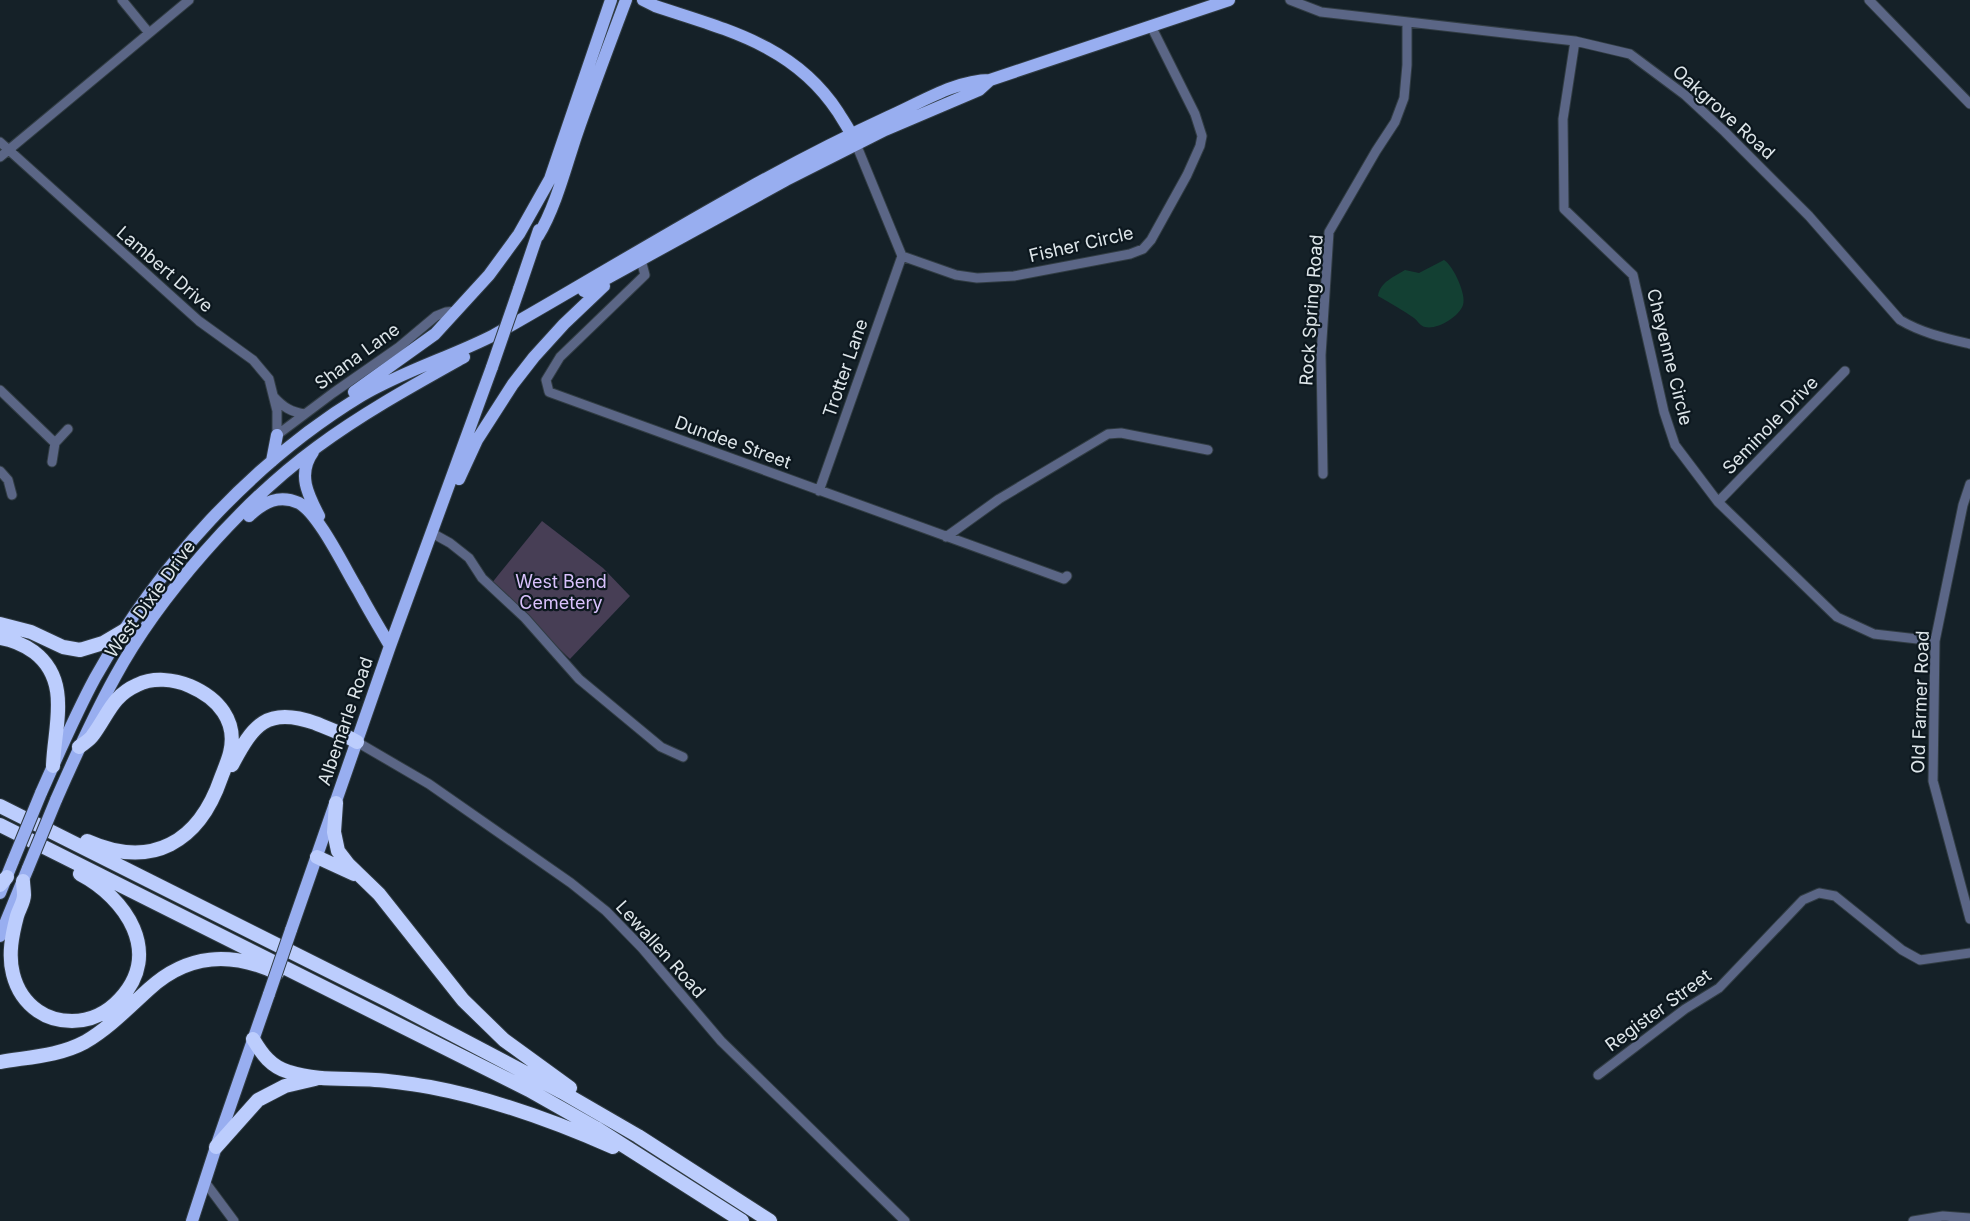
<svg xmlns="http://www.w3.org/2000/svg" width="1970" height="1221" font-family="Inter,sans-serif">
	<rect width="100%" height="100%" fill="#152128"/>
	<!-- green -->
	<path fill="#473e55" d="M542 521 603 568 630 596 570 659 491 584Z"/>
	<!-- water -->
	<path fill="#134033" d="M1444 260C1453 265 1467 295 1463 305 1459 317 1437 330 1425 327 1420 326 1418 321 1414 318 1403 310 1390 303 1378 296 1380 282 1394 277 1405 270L1419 273Z"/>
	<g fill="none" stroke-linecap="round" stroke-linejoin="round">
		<defs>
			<path id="minor" d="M122 0 149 33
				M1290 0 1321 12 1575 41 1630 54 1685 95 1725 132 1809 216 1900 320C1922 333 1945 338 1970 344
				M1869 0 1970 104
				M1575 41 1563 119 1564 209 1633 275 1664 412 1675 445 1718 502 1837 617 1874 634 1935 641
				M0 142 199 321 253 360 269 379 277 411V435
				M856 144 902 256
				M0 157 189 0
				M902 256 956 275 977 278 1014 276 1130 254 1143 249 1151 240 1187 175 1200 146 1202 136 1195 114 1151 26
				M641 260 645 275 560 357 546 380 549 392 1064 579 1067 576
				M0 390 55 443
				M274 397C283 407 291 412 305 414
				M277 435 333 393 399 347 436 316 446 312 457 311
				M52 462 55 443 68 429
				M0 471 8 480 12 495
				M1323 474 1321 355 1329 232 1376 151 1395 122 1404 98 1407 65V22
				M1970 484 1963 505 1935 641 1933 781 1970 919
				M819 491 902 256
				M1718 502 1845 371
				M432 533 450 543 469 558 482 578 525 618 579 679 661 747 683 757
				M946 537 999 499 1108 434 1121 433 1208 450
				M357 742 429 784 571 883 606 911 642 948 721 1041 905 1221
				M1598 1075 1685 1009 1719 988 1803 900 1819 893 1835 896 1902 950 1920 960 1970 953
				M205 1182 234 1221
				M1913 1221 1943 1216 1970 1218"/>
			<path id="major" d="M643 0 655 6C727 30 794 45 838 112 844 122 850 130 854 140
				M538 236C555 209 566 166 576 136 592 90 609 45 626 0
				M519 289 539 230
				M584 291 786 180 885 130 979 90 990 80
				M354 392 435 334 489 275 519 234 550 179 611 0
				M313 452C297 474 308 495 319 516
				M272 461 277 435
				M459 479 477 440 513 384 534 357 564 324 604 286
				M249 516C264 502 279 494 299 503 319 514 345 569 358 590 368 609 379 627 390 646
				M41 793C58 755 75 715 95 678 158 566 251 463 361 396 403 371 451 357 494 335 625 261 751 180 888 117 920 103 956 80 990 80L1229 0
				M56 800C74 759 93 717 115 677 159 596 242 502 317 447 363 413 414 385 464 357
				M0 893 13 861
				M291 930 390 646 492 367
				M0 936 28 868
				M192 1221 216 1147 269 994"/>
			<path id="highway" d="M0 624 31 632 63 647 80 650 103 643 125 630
				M0 638C13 640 24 645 34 652 72 681 54 727 53 766
				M79 747C84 743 90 740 93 735 108 715 112 696 137 685 153 677 174 679 190 686 218 698 238 721 230 753 228 761 224 770 221 778 199 842 152 870 87 841
				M232 765C253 725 267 706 315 723 330 729 344 734 357 742
				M336 803 334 832 338 851 348 864 379 894 463 1000 504 1040 570 1088
				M0 806 389 1001 562 1092 638 1136 770 1221
				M0 825 529 1090 596 1128 742 1221
				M317 857 354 874
				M23 881C23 885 24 890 24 895 24 902 19 909 17 916 12 935 8 955 13 974 17 990 25 1002 38 1011 48 1018 60 1021 72 1021 91 1021 107 1013 120 999 163 953 126 898 80 874
				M0 885 7 877
				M253 1039C262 1054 271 1067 289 1072 316 1081 347 1078 375 1080 394 1081 412 1084 430 1087 494 1099 554 1121 613 1147
				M0 1062C29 1057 59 1056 85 1042 109 1028 128 1008 149 989 187 954 231 951 277 973
				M216 1147 258 1100 285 1086 315 1079"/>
		</defs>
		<!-- minor casing -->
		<use href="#minor" stroke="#313c43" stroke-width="11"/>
		<!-- major casing -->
		<use href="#major" stroke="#313c43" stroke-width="14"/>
		<!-- highway casing -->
		<use href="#highway" stroke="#313c43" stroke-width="16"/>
		<!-- minor -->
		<use href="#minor" stroke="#5b6686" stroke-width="9"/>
		<!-- major -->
		<use href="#major" stroke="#98aef0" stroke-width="12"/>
		<!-- highway -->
		<use href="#highway" stroke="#bccdfd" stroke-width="14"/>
		<defs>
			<path id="major-bridge" d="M492 367 519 289
				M13 861 41 793
				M28 868 56 800
				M269 994 291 930"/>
		</defs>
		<!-- major-bridge casing -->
		<use href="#major-bridge" stroke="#313c43" stroke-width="14" stroke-linecap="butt"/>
		<!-- major-bridge -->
		<use href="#major-bridge" stroke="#98aef0" stroke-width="12"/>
	</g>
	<g text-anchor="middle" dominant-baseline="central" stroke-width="4.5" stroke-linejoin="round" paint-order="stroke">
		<!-- street labels -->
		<g font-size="18" fill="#dde5e9" stroke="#0c171e">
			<text transform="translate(1724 112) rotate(42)">Oakgrove Road</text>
			<text transform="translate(1081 244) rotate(-13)">Fisher Circle</text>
			<text transform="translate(165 269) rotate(41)">Lambert Drive</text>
			<text transform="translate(1311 310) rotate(-86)">Rock Spring Road</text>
			<text transform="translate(357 356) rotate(-36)">Shana Lane</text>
			<text transform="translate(1670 357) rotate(76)">Cheyenne Circle</text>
			<text transform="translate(845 368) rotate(-71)">Trotter Lane</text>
			<text transform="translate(1770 425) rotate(-46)">Seminole Drive</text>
			<text transform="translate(733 442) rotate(20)">Dundee Street</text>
			<text transform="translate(150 599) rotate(-54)">West Dixie Drive</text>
			<text transform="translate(1920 702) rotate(-88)">Old Farmer Road</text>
			<text transform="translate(345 721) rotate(-71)">Albemarle Road</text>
			<text transform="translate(661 949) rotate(48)">Lewallen Road</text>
			<text transform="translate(1658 1010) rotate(-36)">Register Street</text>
		</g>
		<!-- park labels -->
		<g font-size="18" fill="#d9c1fc" stroke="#0c171e">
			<text x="561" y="581">West Bend<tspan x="561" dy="21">Cemetery</tspan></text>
		</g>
	</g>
</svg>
